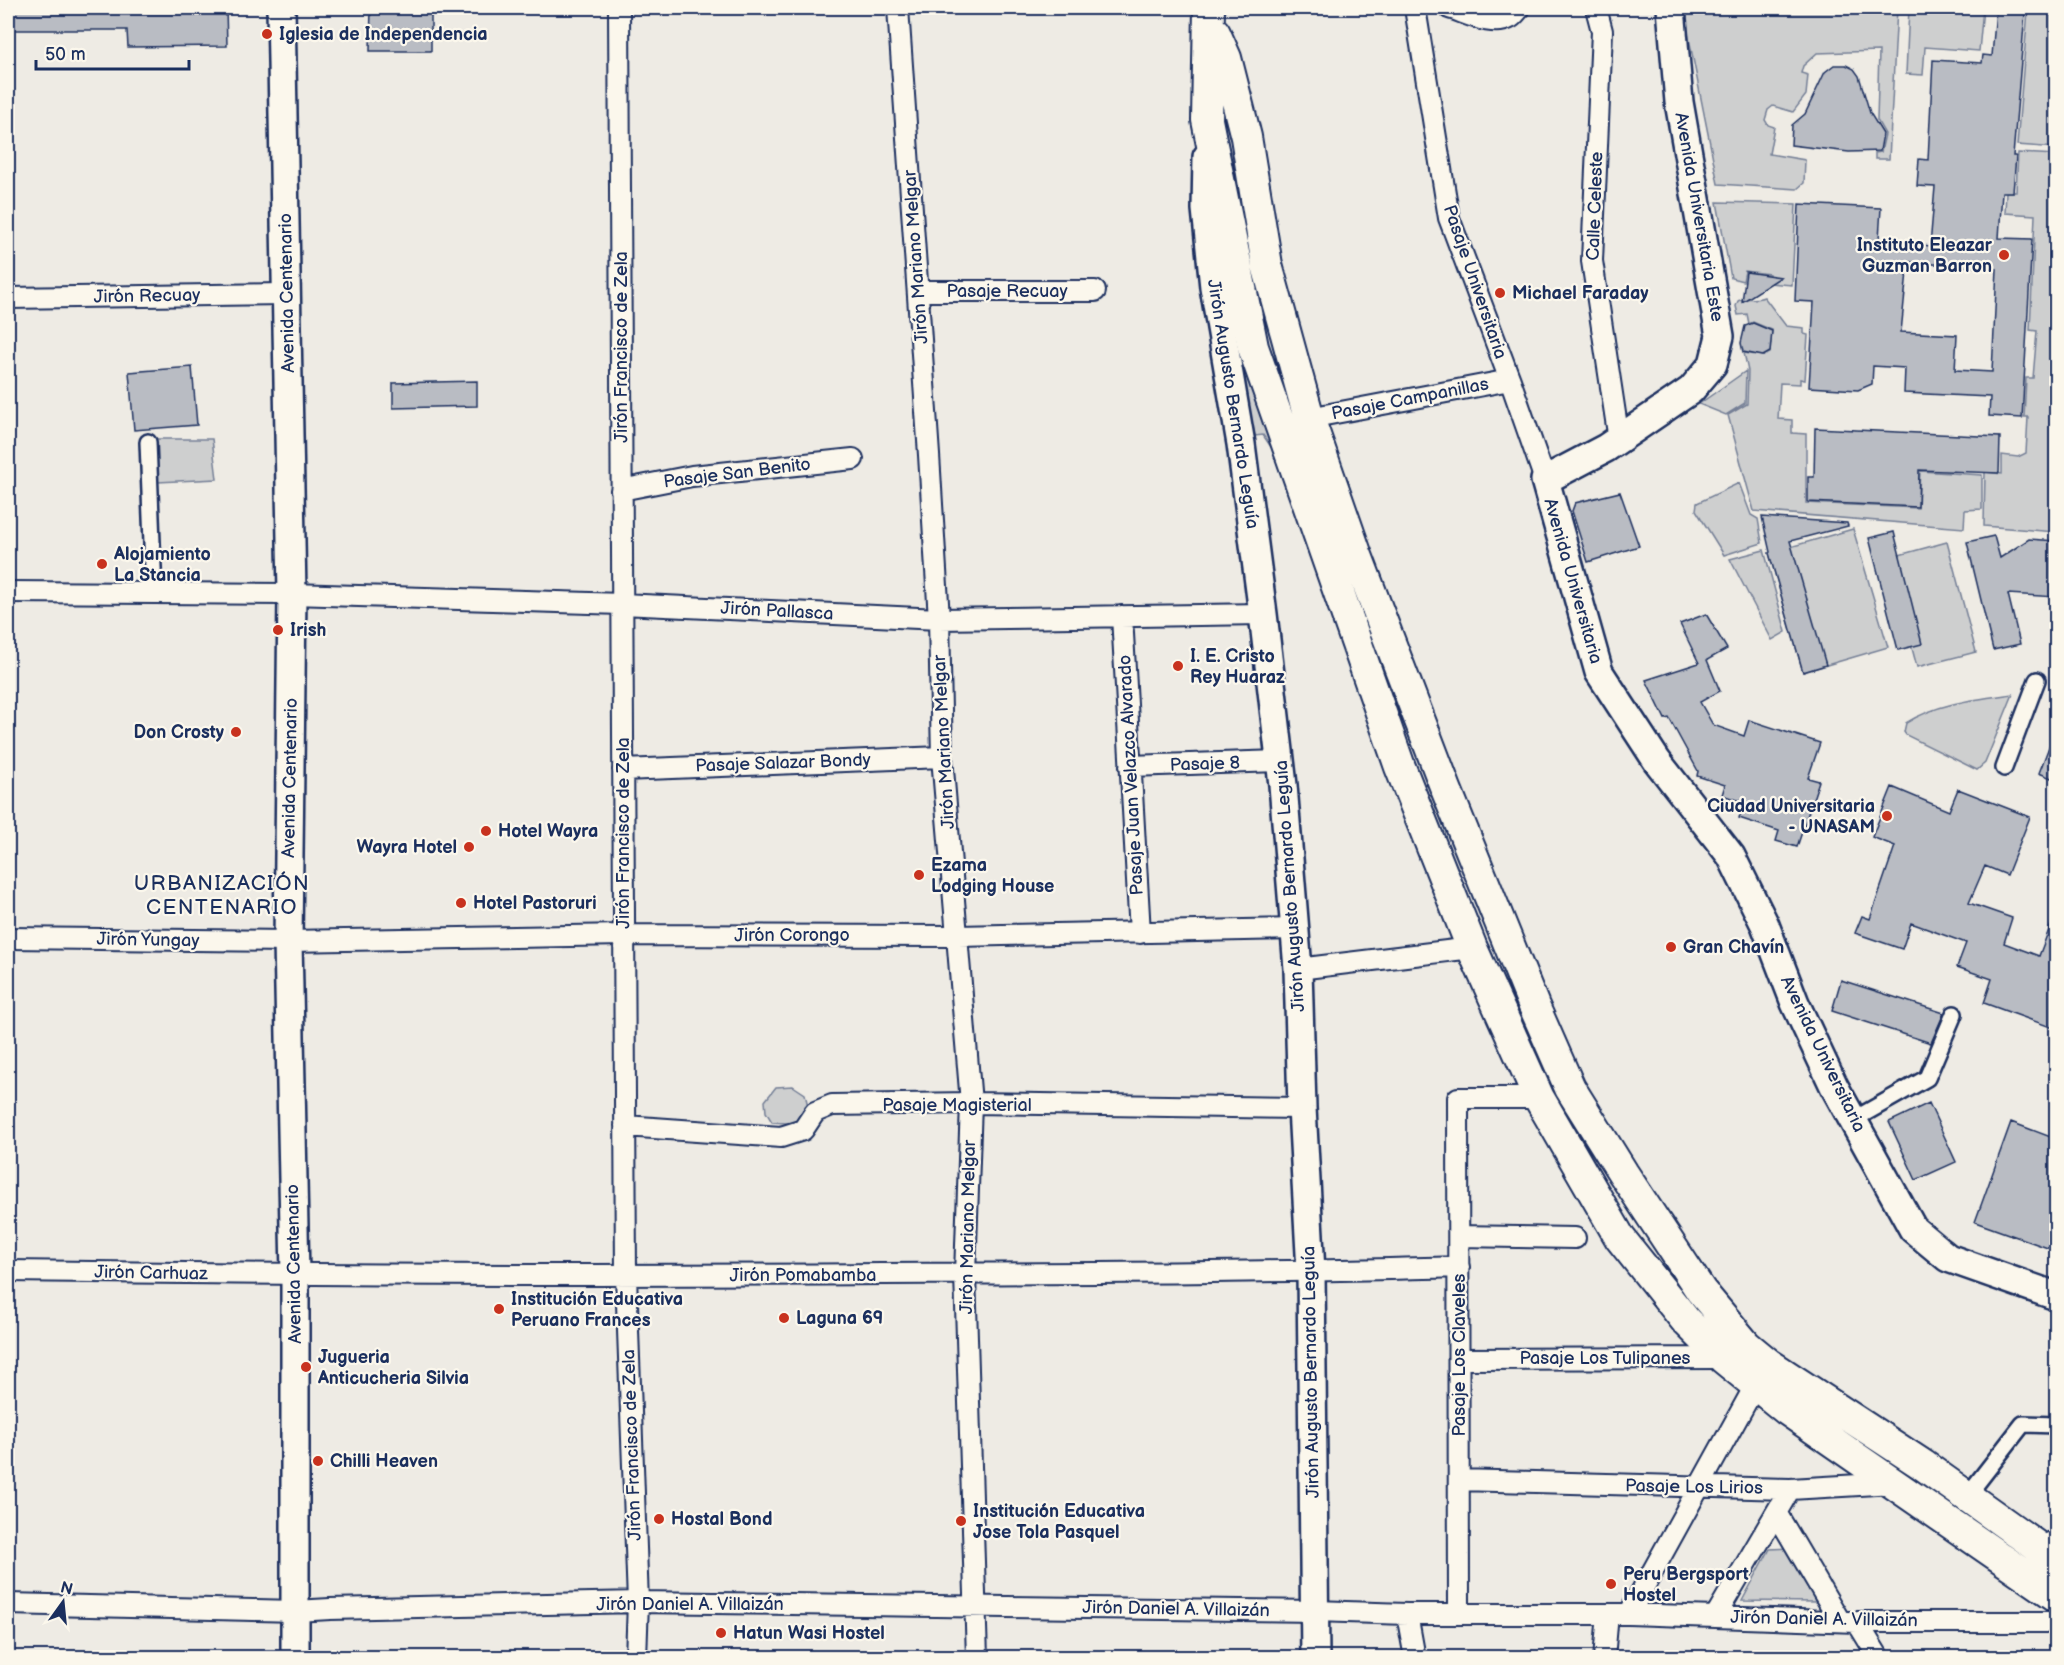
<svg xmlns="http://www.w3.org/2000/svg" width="2064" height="1665" font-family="'Balsamiq Sans',sans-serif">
	<rect width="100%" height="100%" fill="#eeebe4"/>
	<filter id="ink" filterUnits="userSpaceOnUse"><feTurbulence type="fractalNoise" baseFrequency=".0167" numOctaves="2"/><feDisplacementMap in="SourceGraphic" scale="12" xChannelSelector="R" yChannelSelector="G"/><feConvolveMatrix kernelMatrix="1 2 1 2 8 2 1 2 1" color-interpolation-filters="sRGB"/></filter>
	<g filter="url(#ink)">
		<!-- green -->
		<path fill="#cecfcf" stroke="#747f96" stroke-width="1.5" d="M1683 8H1897L1889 159H1875V153L1881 152 1885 134 1877 120 1879 51 1817 53 1803 66 1801 73 1808 75 1806 95 1793 112 1773 106 1768 110 1765 120 1768 125 1774 127 1769 154 1805 160 1804 183 1797 189 1718 184Z
			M1909 8H1983L1979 51 1925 47 1923 75 1906 74Z
			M2022 8H2056V148L2017 145 2028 10Z
			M2018 153 2056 155V532L1984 526 1985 472 2002 474V455L2018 457 2026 453 2028 417H2024L2026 378H2033L2037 331 2030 330 2035 215 2005 213 2006 192H2016Z
			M1717 202 1796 204 1792 285 1769 283V274L1745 271 1743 281 1731 278Z
			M1764 297 1786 326 1804 328V334L1808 335 1805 380 1800 379V384L1780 383 1778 419 1792 420V433L1806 434V503L1918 508 1920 471 1982 475V509L1965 510 1964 528 1754 511 1728 415 1747 404 1748 371 1744 353 1763 356 1770 353 1772 330 1753 322 1749 324 1747 314 1738 315 1736 306 1738 301C1747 296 1755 301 1764 297Z
			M1231 325 1282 442 1271 447 1263 435 1255 436Z
			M1746 371 1745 403 1726 415 1699 404Z
			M155 439H212L217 479 158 482Z
			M1739 483 1751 515 1758 519 1762 543 1724 555 1696 510 1697 503Z
			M1853 529 1888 647 1803 672 1769 553Z
			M1947 542 1976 652 1917 667 1888 558Z
			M1764 550 1786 632 1772 640 1730 559Z
			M2013 694 1985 763 1977 770 1906 735 1904 732 1906 723C1937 703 1977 699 2013 694Z
			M793 1086 805 1094 808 1106 800 1124 772 1122 766 1112 765 1101 776 1087Z
			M1790 1548 1818 1602 1742 1601 1770 1549Z"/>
		<!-- building -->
		<path fill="#b9bcc3" stroke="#1b2f5e" stroke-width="1.5" fill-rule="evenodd" d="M8 8H226L227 46 128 47 127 30H8Z
			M371 8H431V51H370Z
			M2001 8H2020L2019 12 2025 13 2013 156H2016L2013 192H2002L1999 238 2032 239 2022 418 1989 416 1990 397 1904 393 1905 368 1873 366 1872 384 1858 390 1809 387 1814 302 1795 301 1799 204 1881 208 1879 239 1930 246 1935 187 1917 186 1919 159 1928 160 1933 60 1982 63 1983 55 1992 56 1996 10 2001 11ZM1908 262 1997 269 1992 372 1955 370 1957 335 1901 332Z
			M1834 65H1846L1854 69 1859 76 1870 113 1883 134 1880 151 1849 152 1791 145 1792 125 1805 114 1825 72Z
			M1746 272 1781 277 1742 302Z
			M1753 323 1772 331 1770 352 1763 356 1743 352 1741 343 1745 326Z
			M192 367 197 425 134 430 129 372Z
			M477 381V406L393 408V383Z
			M1815 428 2000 437 1999 473 1919 470 1918 507 1808 502V477H1814Z
			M1620 492 1639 546 1588 562 1572 511 1575 503Z
			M1762 517 1847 523 1848 526 1790 541 1826 665 1803 672 1769 553 1770 552Z
			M1894 532 1922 644 1898 650 1869 538Z
			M1994 536 2000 558 2029 539 2056 541V597L2008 594 2020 644 1993 650 1967 542Z
			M1706 614 1727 649 1707 660 1720 691 1700 702 1713 725 1744 736 1749 720 1820 743 1808 778 1819 781 1797 847 1776 841 1779 831 1739 818 1744 802 1722 795 1725 785 1697 776 1698 771 1669 718 1665 719 1646 680 1699 663 1680 624Z
			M2055 731H2056V780L2039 773Z
			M1892 787 1949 811 1958 789 2030 817 2007 875 1985 866 1969 903 2012 918 2004 943 2039 956 2055 914H2056V1029L1984 1003 1992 979 1957 967 1966 943 1911 923 1902 949 1855 933 1862 916 1870 919 1895 846 1872 837Z
			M1841 980 1944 1013 1931 1043 1832 1011Z
			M1929 1103 1956 1162 1916 1180 1889 1122Z
			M2011 1122 2056 1139V1251L1975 1222Z"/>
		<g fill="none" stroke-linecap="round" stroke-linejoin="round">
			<defs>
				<path id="pedestrian" d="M148 442 154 593
					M2004 768 2037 680
					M1853 1120 1927 1078 1954 1014
					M1967 1496 2023 1424 2056 1425
					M2036 1546 2056 1538"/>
				<path id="minor" d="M619 8 626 1276 638 1602 636 1658
					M898 8 929 455 939 619 942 757 971 1103 965 1274 977 1658
					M1415 8 1449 218 1510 380 1545 480
					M1449 8C1466 13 1493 28 1510 18 1514 16 1517 11 1520 8
					M1596 8 1602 31 1592 261 1619 440
					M918 291H1095
					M8 298 287 294
					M1309 418 1510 380
					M621 490 692 476 853 459
					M8 592 292 594 622 604 939 619 1263 614
					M1122 616 1140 933
					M1130 766 1281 761
					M623 770 942 757
					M8 938 288 941 624 935 958 936 1295 929
					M1298 969 1472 948
					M625 1126 781 1137 803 1130 815 1112 832 1105 971 1103 1302 1108
					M1459 1236 1575 1238
					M8 1271C299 1275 591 1276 883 1274 1075 1273 1267 1273 1459 1267
					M1460 1359 1723 1358 1727 1356
					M1459 1480 1790 1489 1894 1483
					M1777 1514 1840 1621
					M8 1604 296 1611 330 1609 638 1602 1315 1611 1407 1614H1629L1857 1622H2056
					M1459 1613 1458 1098H1539
					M1407 1614 1415 1658
					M1629 1614 1761 1375
					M1715 1617 1790 1489
					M1857 1622 1879 1658
					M1604 1658 1608 1614"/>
				<path id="secondary" d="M281 8 292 594 288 941 295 1275V1658
					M1671 8 1679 102 1720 336 1713 364 1691 390 1606 448 1545 480 1599 672 1657 761 1731 856 1765 925 1795 1003 1834 1086 1913 1229 1948 1258 2056 1296
					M1207 157 1206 209 1214 287 1241 444 1263 614 1283 785 1298 969 1302 1108 1311 1272 1315 1658"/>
				<path id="primary" d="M1209 8 1207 120 1253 347 1400 767 1472 948 1539 1098 1620 1238 1686 1321 1723 1358 1787 1410 2056 1596
					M1215 33 1226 58 1246 137 1267 265 1309 418 1356 553 1446 789 1534 1006 1570 1088 1623 1173 1701 1291 1746 1345 1769 1364 1923 1465 2056 1560"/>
			</defs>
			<!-- pedestrian casing -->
			<use href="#pedestrian" stroke="#1b2f5e" stroke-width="20"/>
			<!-- minor casing -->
			<use href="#minor" stroke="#1b2f5e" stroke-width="24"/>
			<!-- secondary casing -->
			<use href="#secondary" stroke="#1b2f5e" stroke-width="32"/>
			<!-- primary casing -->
			<use href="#primary" stroke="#1b2f5e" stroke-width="34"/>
			<!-- pedestrian -->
			<use href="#pedestrian" stroke="#fbf7ec" stroke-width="15"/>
			<!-- minor -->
			<use href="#minor" stroke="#fbf7ec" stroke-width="20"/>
			<!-- secondary -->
			<use href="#secondary" stroke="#fbf7ec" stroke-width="27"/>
			<!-- primary -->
			<use href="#primary" stroke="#fbf7ec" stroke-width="30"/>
		</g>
	</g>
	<!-- markers -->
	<g fill="#c8321e" stroke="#fbf7ec" stroke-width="2">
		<circle cx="267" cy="34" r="6"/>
		<circle cx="2004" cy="255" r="6"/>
		<circle cx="1500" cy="293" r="6"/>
		<circle cx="102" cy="564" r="6"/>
		<circle cx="278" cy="630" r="6"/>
		<circle cx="1178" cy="666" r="6"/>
		<circle cx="236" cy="732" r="6"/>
		<circle cx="1887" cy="816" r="6"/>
		<circle cx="486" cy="831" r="6"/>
		<circle cx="469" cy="847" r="6"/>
		<circle cx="919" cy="875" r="6"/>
		<circle cx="461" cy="903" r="6"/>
		<circle cx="1671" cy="947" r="6"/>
		<circle cx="499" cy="1309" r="6"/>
		<circle cx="784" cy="1318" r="6"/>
		<circle cx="306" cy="1367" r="6"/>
		<circle cx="318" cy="1461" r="6"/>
		<circle cx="659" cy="1519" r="6"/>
		<circle cx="961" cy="1521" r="6"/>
		<circle cx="1611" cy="1584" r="6"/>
		<circle cx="721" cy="1633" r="6"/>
	</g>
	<g text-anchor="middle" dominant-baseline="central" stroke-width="4.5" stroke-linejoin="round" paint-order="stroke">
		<!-- poi labels -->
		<g font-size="18" font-weight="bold" fill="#1b2f5e" stroke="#fbf7ec" text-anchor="start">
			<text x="279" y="34">Iglesia de Independencia</text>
			<text x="1992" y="245" text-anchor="end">Instituto Eleazar<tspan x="1992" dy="21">Guzman Barron</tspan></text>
			<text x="1512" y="293">Michael Faraday</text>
			<text x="114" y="554">Alojamiento<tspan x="114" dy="21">La Stancia</tspan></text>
			<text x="290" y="630">Irish</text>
			<text x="1190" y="656">I. E. Cristo<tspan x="1190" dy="21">Rey Huaraz</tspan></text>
			<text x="224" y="732" text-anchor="end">Don Crosty</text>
			<text x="1875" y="806" text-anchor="end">Ciudad Universitaria<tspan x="1875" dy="21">- UNASAM</tspan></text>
			<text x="498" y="831">Hotel Wayra</text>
			<text x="457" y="847" text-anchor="end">Wayra Hotel</text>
			<text x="931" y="865">Ezama<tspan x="931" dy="21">Lodging House</tspan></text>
			<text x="473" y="903">Hotel Pastoruri</text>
			<text x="1683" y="947">Gran Chavín</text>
			<text x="511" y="1299">Institución Educativa<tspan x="511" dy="21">Peruano Frances</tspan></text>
			<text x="796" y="1318">Laguna 69</text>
			<text x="318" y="1357">Jugueria<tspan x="318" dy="21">Anticucheria Silvia</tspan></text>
			<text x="330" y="1461">Chilli Heaven</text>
			<text x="973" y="1511">Institución Educativa<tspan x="973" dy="21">Jose Tola Pasquel</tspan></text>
			<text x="671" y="1519">Hostal Bond</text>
			<text x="1623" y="1574">Peru Bergsport<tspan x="1623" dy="21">Hostel</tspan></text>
			<text x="733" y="1633">Hatun Wasi Hostel</text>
		</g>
		<!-- street labels -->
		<g font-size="18" fill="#1b2f5e" stroke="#fbf7ec">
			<text transform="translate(1595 206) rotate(-88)">Calle Celeste</text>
			<text transform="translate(1699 217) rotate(80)">Avenida Universitaria Este</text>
			<text transform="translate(916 257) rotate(-94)">Jirón Mariano Melgar</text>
			<text transform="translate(1475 282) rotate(71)">Pasaje Universitaria</text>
			<text x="1007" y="291">Pasaje Recuay</text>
			<text transform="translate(287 293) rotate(-91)">Avenida Centenario</text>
			<text transform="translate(147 296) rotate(-1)">Jirón Recuay</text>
			<text transform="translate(621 347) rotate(-90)">Jirón Francisco de Zela</text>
			<text transform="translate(1410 399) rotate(-11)">Pasaje Campanillas</text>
			<text transform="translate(1233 404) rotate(81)">Jirón Augusto Bernardo Leguía</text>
			<text transform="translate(737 473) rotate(-7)">Pasaje San Benito</text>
			<text transform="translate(1573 581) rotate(74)">Avenida Universitaria</text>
			<text transform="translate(777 611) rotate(3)">Jirón Pallasca</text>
			<text transform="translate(944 742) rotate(-93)">Jirón Mariano Melgar</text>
			<text transform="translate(783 763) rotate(-2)">Pasaje Salazar Bondy</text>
			<text transform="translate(1205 764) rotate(-2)">Pasaje 8</text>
			<text transform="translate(1131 775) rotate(-93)">Pasaje Juan Velazco Alvarado</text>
			<text transform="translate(290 778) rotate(-89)">Avenida Centenario</text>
			<text transform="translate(623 833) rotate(-90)">Jirón Francisco de Zela</text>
			<text transform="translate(1290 886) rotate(-94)">Jirón Augusto Bernardo Leguía</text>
			<text x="792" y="935">Jirón Corongo</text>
			<text transform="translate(148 940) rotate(1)">Jirón Yungay</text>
			<text transform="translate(1823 1054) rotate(64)">Avenida Universitaria</text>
			<text x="957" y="1105">Pasaje Magisterial</text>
			<text transform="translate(968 1227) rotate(-89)">Jirón Mariano Melgar</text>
			<text transform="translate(294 1264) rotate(-91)">Avenida Centenario</text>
			<text transform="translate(151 1273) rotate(1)">Jirón Carhuaz</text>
			<text x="803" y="1275">Jirón Pomabamba</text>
			<text transform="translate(1459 1355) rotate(-90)">Pasaje Los Claveles</text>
			<text x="1605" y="1358">Pasaje Los Tulipanes</text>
			<text transform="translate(1311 1372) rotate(-91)">Jirón Augusto Bernardo Leguía</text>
			<text transform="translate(632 1445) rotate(-92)">Jirón Francisco de Zela</text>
			<text transform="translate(1694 1487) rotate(1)">Pasaje Los Lirios</text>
			<text x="690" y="1604">Jirón Daniel A. Villaizán</text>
			<text transform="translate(1176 1609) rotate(1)">Jirón Daniel A. Villaizán</text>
			<text transform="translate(1824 1619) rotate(1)">Jirón Daniel A. Villaizán</text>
		</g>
		<!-- quarter labels -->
		<g font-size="21" letter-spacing="1.5" fill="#1b2f5e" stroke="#fbf7ec">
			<text x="222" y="883">URBANIZACIÓN<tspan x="222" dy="24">CENTENARIO</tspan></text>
		</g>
	</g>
	<!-- margin -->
	<rect width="2064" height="1665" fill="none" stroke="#fbf7ec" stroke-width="30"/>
	<rect x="15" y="15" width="2034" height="1635" fill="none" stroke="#1b2f5e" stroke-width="2" filter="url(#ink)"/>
	<!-- north arrow -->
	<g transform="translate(63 1602) rotate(15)" stroke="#fbf7ec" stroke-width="4.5" paint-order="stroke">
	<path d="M0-4.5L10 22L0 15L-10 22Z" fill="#1b2f5e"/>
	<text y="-9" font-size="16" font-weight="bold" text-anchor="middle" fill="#1b2f5e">N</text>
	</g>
	<!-- scale -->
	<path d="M36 60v9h153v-9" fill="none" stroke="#1b2f5e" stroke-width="3"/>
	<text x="45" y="60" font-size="18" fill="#1b2f5e" stroke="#fbf7ec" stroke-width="4.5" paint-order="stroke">50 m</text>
</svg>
